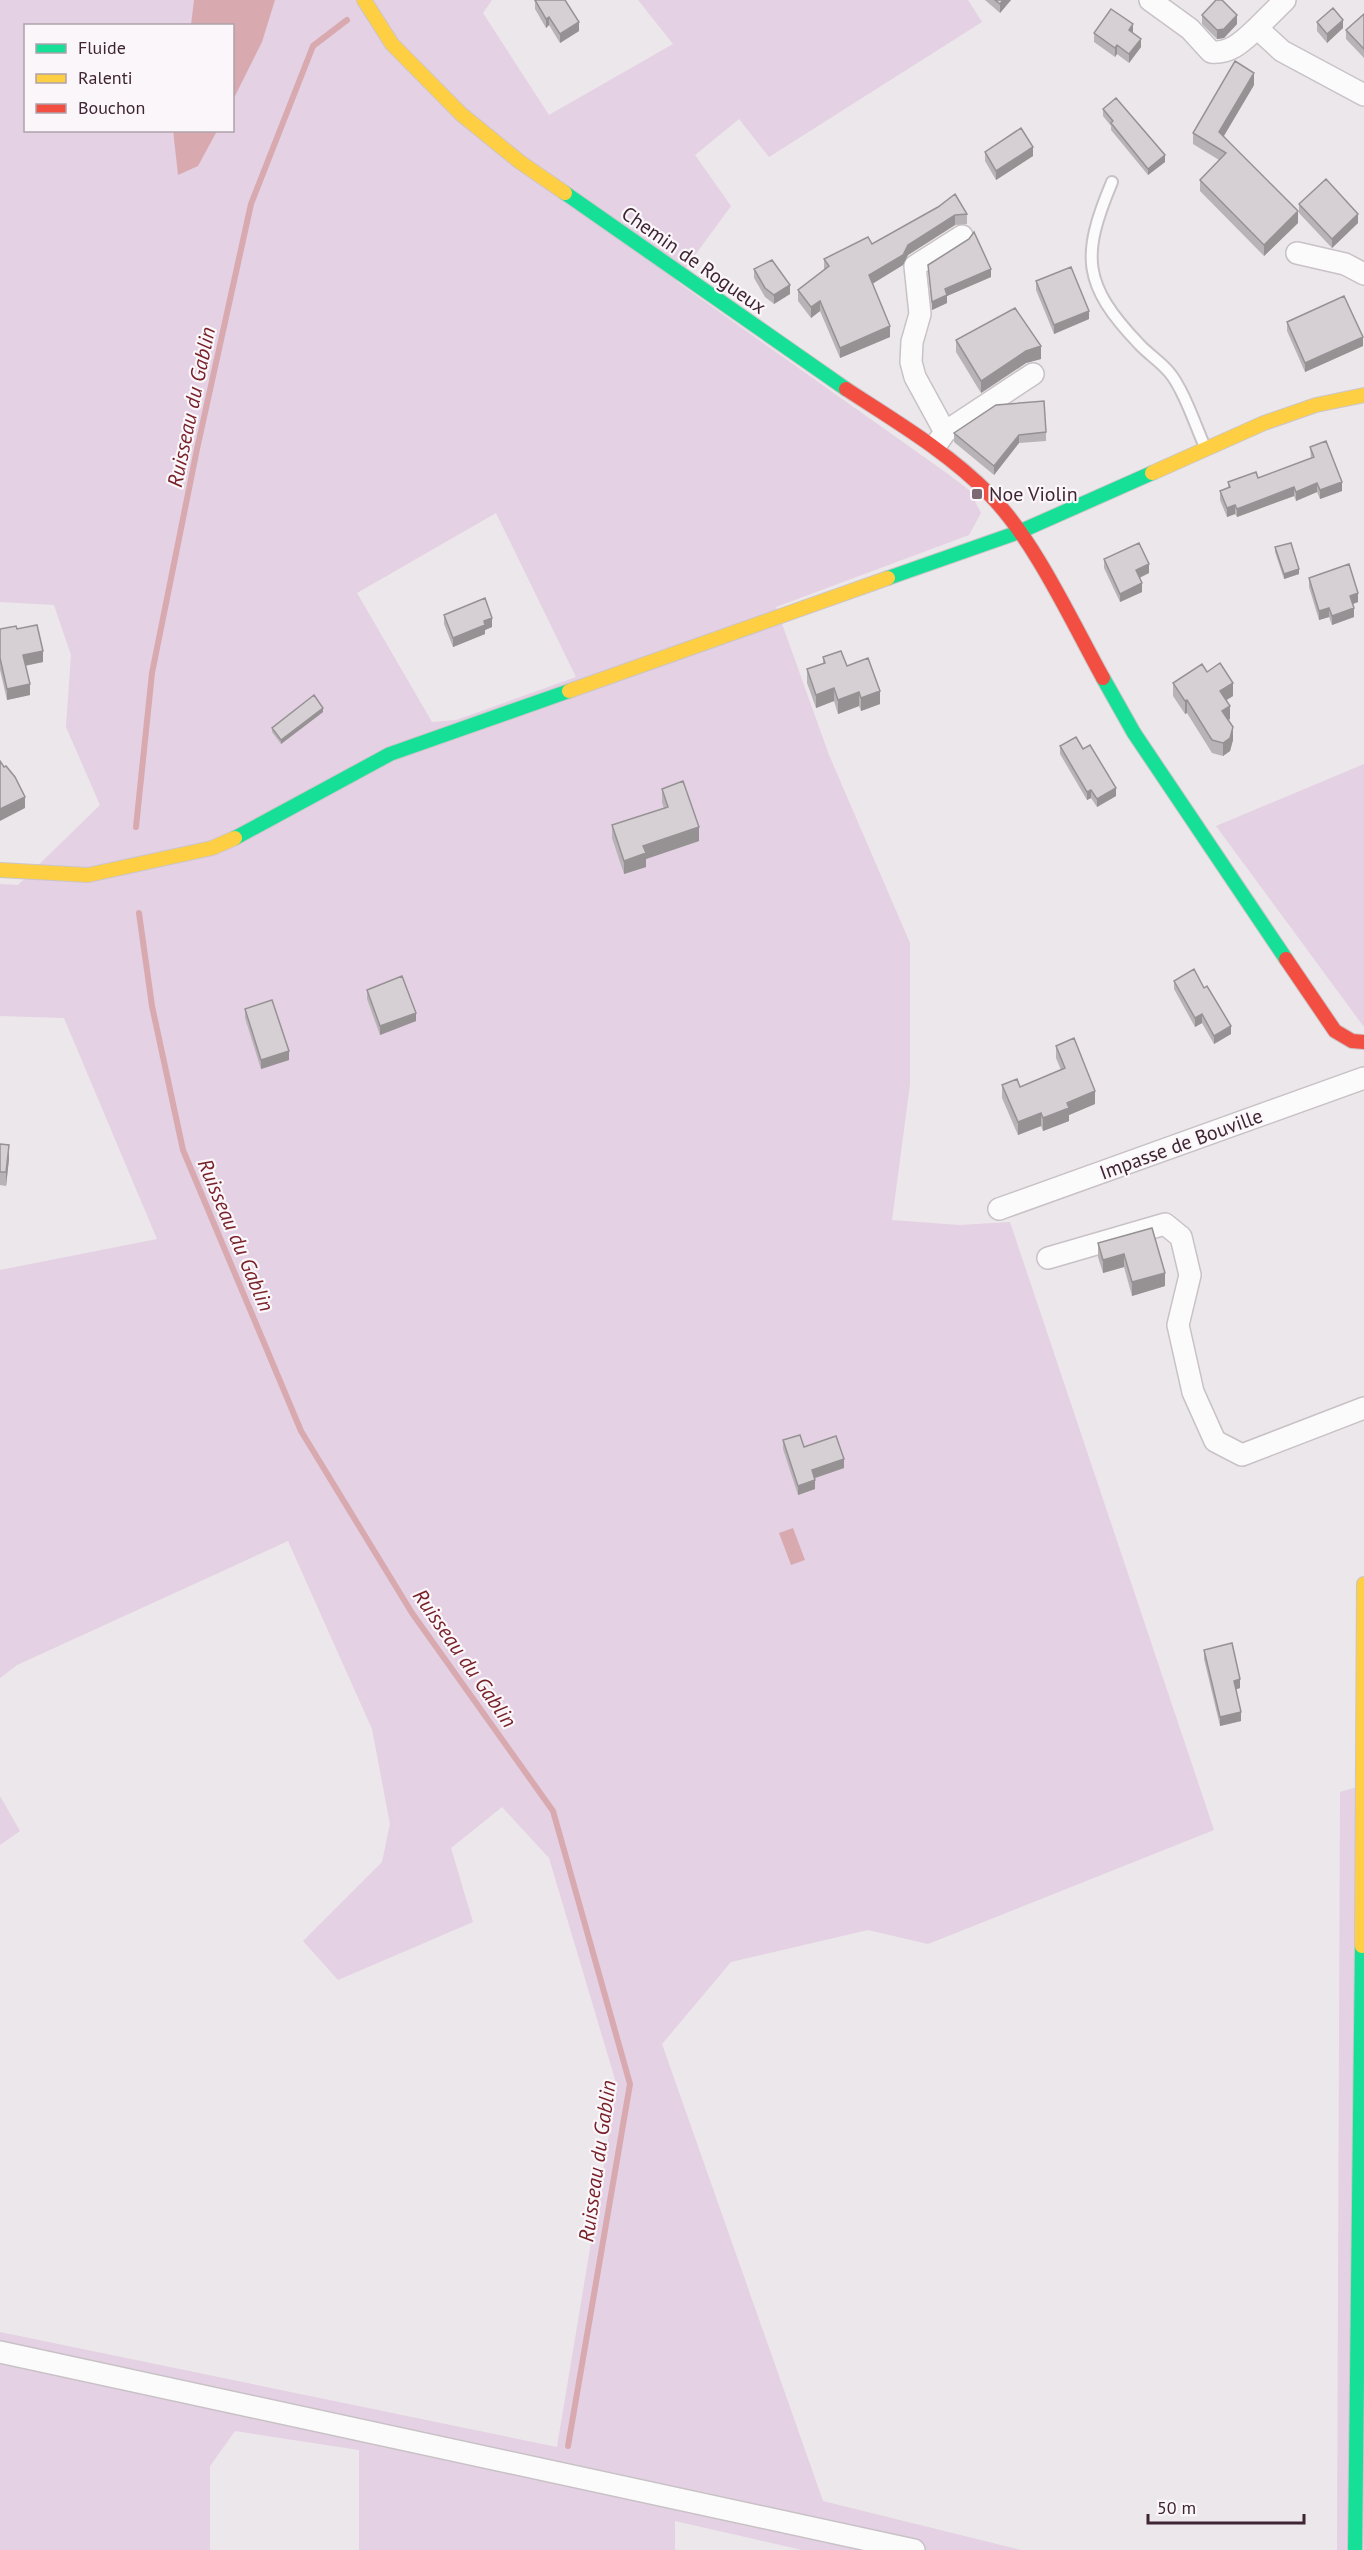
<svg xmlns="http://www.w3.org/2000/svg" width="1364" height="2550" font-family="'PT Sans',sans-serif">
	<rect width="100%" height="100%" fill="#ece7ea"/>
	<!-- green -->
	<path fill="#e4d1e3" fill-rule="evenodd" d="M0 0H492L483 13 549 115 673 44 638 0H968L982 22 769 157 739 119 695 155 731 206 676 281 948 474 969 490 981 513 969 535 776 607 829 755 910 943V1084L892 1220 959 1225 1010 1222 1214 1830 928 1944 868 1930 731 1962 662 2044 823 2501 1021 2550H802L675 2521V2550H359V2450L235 2431 210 2466V2550H0V2332L557 2447 617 2086 549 1858 502 1807 451 1848 473 1922 338 1980 303 1941 382 1862 390 1824 372 1729 288 1541 17 1665 0 1678V1270L157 1239 64 1018 0 1016V884L18 885 100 805 66 727 71 655 54 605 0 602ZM26 26H232V130H26ZM496 513 576 677 456 720 432 722 357 593Z
		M1364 764V1027L1216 826Z
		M1364 1785V2550H1337L1340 1792Z
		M0 1796 20 1831 0 1845Z"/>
	<!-- water -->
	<path fill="#d8aab0" d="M194 0H275L262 42 233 100 232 26 191 25Z
		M173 130 217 131 198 166 178 175Z
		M793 1528 805 1560 791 1565 779 1533Z"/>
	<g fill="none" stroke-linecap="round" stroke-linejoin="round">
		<!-- stream -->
		<path stroke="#d8aab0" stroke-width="6" d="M136 827 152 673 197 449 251 204 313 46 347 20
			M139 913 152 1006 183 1150 301 1431 412 1613 553 1811 630 2084 568 2446"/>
		<defs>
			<path id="lane" d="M1112 182C1081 256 1082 284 1139 344 1148 354 1160 361 1169 372 1183 388 1196 427 1205 447"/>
			<path id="street" d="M1150 0 1190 29 1211 52C1231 54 1243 41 1257 28
				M1285 0 1257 28 1282 51 1364 95
				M1297 253 1345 264 1364 274
				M945 432 915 377 911 362 912 342 920 314 915 266 962 236
				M938 442 945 432 1033 374
				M999 1209 1364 1078
				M1048 1258 1165 1224 1181 1237 1190 1275 1178 1325 1193 1392 1215 1441 1242 1455 1364 1408
				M0 2352 914 2550"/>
			<path id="fast" d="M565 193 846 389
				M888 578 1019 532 1152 473
				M1103 678 1134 733 1286 959
				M235 838 390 754 569 691
				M1355 2550 1362 1946"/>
			<path id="slow" d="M364 0 392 44 461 114 520 162 565 193
				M1152 473 1264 423 1316 405 1364 395
				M569 691 888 578
				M0 870 88 875 212 848 235 838
				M1362 1946 1364 1584"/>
			<path id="jam" d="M846 389C895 421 948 452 990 495 1035 541 1071 620 1103 678
				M1286 959 1335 1031 1352 1041 1364 1042"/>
		</defs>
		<!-- lane casing -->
		<use href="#lane" stroke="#c8c2c6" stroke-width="14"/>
		<!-- street casing -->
		<use href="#street" stroke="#c8c2c6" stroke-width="24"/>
		<!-- fast casing -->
		<use href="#fast" stroke="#cbc5c8" stroke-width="16"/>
		<!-- slow casing -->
		<use href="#slow" stroke="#cbc5c8" stroke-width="16"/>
		<!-- jam casing -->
		<use href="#jam" stroke="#cbc5c8" stroke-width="16"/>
		<!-- lane -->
		<use href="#lane" stroke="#fcfbfc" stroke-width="10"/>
		<!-- street -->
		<use href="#street" stroke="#fcfbfc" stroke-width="21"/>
		<!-- fast -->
		<use href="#fast" stroke="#16e098" stroke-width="14"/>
		<!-- slow -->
		<use href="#slow" stroke="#ffcf43" stroke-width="14"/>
		<!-- jam -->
		<use href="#jam" stroke="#f24e42" stroke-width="14"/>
	</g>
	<!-- wall -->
	<path fill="#b8b3b6" d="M534 0H565L579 31 560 43 549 25 546 28 535 9V2Z
		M985 0H1011L1000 13Z
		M1364 14V58L1346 39V30Z
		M1202 15 1237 24 1224 38 1217 39 1202 24Z
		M1317 22 1343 28 1327 43 1317 31Z
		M1094 33H1133L1141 47 1129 63 1117 54 1115 57 1094 42Z
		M1254 85 1224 136 1298 223 1264 256 1200 191V180L1219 160 1193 144V133Z
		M1103 109 1165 162 1148 175 1111 130V126L1103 116Z
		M985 152 1033 156 996 180 985 161Z
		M1299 204 1358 223 1332 248 1299 213Z
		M938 207 967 214V224L955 225 908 255 903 265 872 283 890 337 840 358 820 311 811 318 798 301V290L824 270V259L872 244Z
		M928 265 991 277 947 296V303L932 310Z
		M754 269 790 294 774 304 765 297 754 278Z
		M1036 281 1089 319 1054 334 1036 290Z
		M1287 322 1363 346 1305 372 1287 331Z
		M956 340 1041 359 1026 363 981 393 956 352Z
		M1046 432V441L1019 443 994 475 954 442V433Z
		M1310 447 1342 491 1320 499 1317 492 1296 501 1294 496 1237 517 1235 514 1227 517 1220 500V491L1228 488V482L1258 478 1311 458Z
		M1275 547 1299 574 1284 579 1275 552Z
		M1104 559 1149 573 1140 578 1142 592 1120 602 1104 568Z
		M1309 578 1358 602 1353 604 1354 617 1332 625 1329 617 1319 620 1309 587Z
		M444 615 492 627 485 630V634L453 647 444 624Z
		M0 629H17L43 662 25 666 30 695 7 700 0 670Z
		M823 657 847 666 880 704 861 711 859 706 838 714 834 701 816 708 807 683V669L823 664Z
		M1207 672 1233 696 1226 700 1230 719 1228 720 1233 740 1230 751 1223 756 1212 753 1187 713 1185 714 1173 696V683Z
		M323 712 281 744 272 732V728Z
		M1060 746 1083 749 1116 796 1097 807 1091 798 1087 800 1060 754Z
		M662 789 699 841 646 859V867L624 874 612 838V825L664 809 662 802Z
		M1174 981 1231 1034 1214 1044 1202 1023 1195 1027 1174 989Z
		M367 990 416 1021 380 1035 367 999Z
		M245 1009 289 1060 261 1069 245 1018Z
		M1056 1046 1095 1104 1069 1115V1121L1043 1131 1041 1126 1018 1135 1002 1098V1085L1020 1087 1061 1070 1056 1058Z
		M0 1144 9 1159 6 1186 0 1185Z
		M1152 1228 1165 1286 1132 1296 1124 1267 1103 1273 1098 1257V1243Z
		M783 1440 804 1447 844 1468 815 1478V1489L798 1495 783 1449Z
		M1204 1650 1240 1688 1236 1689 1241 1721 1220 1726 1204 1659Z"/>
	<!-- shaded-wall -->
	<path fill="#969294" d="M1003 0H1011L1000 13V4Z
		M1237 15V24L1224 38 1217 39V30Z
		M549 17V25L546 28V19Z
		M1343 20V28L1327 43V34Z
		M579 22V31L560 43V34Z
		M1133 24V33L1129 30Z
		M1141 39V47L1129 63V54Z
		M1117 45V54L1115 57V48Z
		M1254 73V85L1219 144V132Z
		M1033 147V156L996 180V171Z
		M1165 155V162L1148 175V169Z
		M1298 211V223L1264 256V245Z
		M1358 214V223L1332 248V239Z
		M955 215V225L908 255 903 265 869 286V275L908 245Z
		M991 269V277L947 296V303L932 310V302L945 289Z
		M790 285V294L774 304V295Z
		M820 301V311L811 318V307Z
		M1089 311V319L1054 334V325Z
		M890 326V337L840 358V348Z
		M1363 337V346L1305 372V363Z
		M1041 346V359L1026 363 981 393V381L1026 351Z
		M1019 435V443L994 475V466Z
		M1342 482V491L1320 499V490Z
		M1317 483V492L1296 501V492Z
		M1294 487V496L1237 517V509Z
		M1235 505V514L1227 517V508Z
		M1149 564V573L1136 579V570Z
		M1299 569V574L1284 579V574Z
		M1142 583V592L1120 602V594Z
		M1358 593V602L1350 605V596Z
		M1329 608V617L1319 620V611Z
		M1354 608V617L1332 625V616Z
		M492 618V627L485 630V634L453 647V638L484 621Z
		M43 651V662L23 666V655Z
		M1233 683V696L1220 704V691Z
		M30 684V695L7 700V689Z
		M834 688V701L816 708V695Z
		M880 691V704L861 711V698Z
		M859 692V706L838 714V700Z
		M1187 700V713L1185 714V701Z
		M1230 706V719L1222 724V711Z
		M323 708V712L281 744V740Z
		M1233 727V740L1230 751 1223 756V743Z
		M1116 788V796L1097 807V799Z
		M1091 790V798L1087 800V792Z
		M25 797V808L0 821V809Z
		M699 827V841L646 859V867L624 874V861L643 846Z
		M416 1013V1021L380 1035V1026Z
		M1202 1014V1023L1195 1027V1018Z
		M1231 1026V1034L1214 1044V1036Z
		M289 1051V1060L261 1069V1060Z
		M1095 1091V1104L1069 1115V1121L1043 1131V1118L1067 1103Z
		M1041 1113V1126L1018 1135V1122Z
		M9 1145V1159L6 1186V1172Z
		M1124 1254V1267L1103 1273V1260Z
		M1165 1273V1286L1132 1296V1282Z
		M844 1459V1468L812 1479V1470Z
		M815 1480V1489L798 1495V1486Z
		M1240 1679V1688L1234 1690V1681Z
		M1241 1712V1721L1220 1726V1717Z"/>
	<!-- building -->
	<path fill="#d6d0d4" stroke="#969294" stroke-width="1.5" d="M535 0H565L579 22 560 34 549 17 546 19Z
		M995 0H1003L1000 4Z
		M1216 0H1222L1237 15 1224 29 1217 30 1202 15Z
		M1333 8 1343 20 1327 34 1317 22Z
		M1111 9 1133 24 1129 30 1141 39 1129 54 1117 45 1115 48 1094 33Z
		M1364 14V49L1346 30Z
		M1235 61 1254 73 1219 132 1298 211 1264 245 1200 180 1226 153 1193 133Z
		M1116 98 1165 155 1148 169 1111 123 1113 121 1103 109Z
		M1021 128 1033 147 996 171 985 152Z
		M1326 179 1358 214 1332 239 1299 204Z
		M955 194 967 214 955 215 908 245 903 255 869 275 890 326 840 348 820 301 811 307 798 290 829 266 824 259 868 237 872 244 938 207Z
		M974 232 991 269 945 289 947 295 932 302 928 265 969 239Z
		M772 260 790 285 774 295 765 288 754 269Z
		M1071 267 1089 311 1054 325 1036 281Z
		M1344 296 1363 337 1305 363 1287 322Z
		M1015 308 1041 346 1026 351 981 381 956 340Z
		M1044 401 1046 432 1019 435 994 466 954 433 996 405Z
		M1326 441 1342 482 1320 490 1317 483 1296 492 1294 487 1237 509 1235 505 1227 508 1220 491 1230 487 1228 482 1256 472 1258 478 1314 457 1310 447Z
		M1139 543 1149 564 1136 570 1142 583 1120 594 1104 559Z
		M1291 543 1299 569 1284 574 1275 547Z
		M1349 564 1358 593 1350 596 1354 608 1332 616 1329 608 1319 611 1309 578Z
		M485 598 492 618 484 621 485 625 453 638 444 615Z
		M37 625 43 651 23 655 30 684 7 689 0 658V629L16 626 17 629Z
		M841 651 847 666 868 658 880 691 861 698 859 692 838 700 834 688 816 695 807 669 825 663 823 657Z
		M1220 663 1233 683 1220 691 1230 706 1222 711 1233 727 1230 738 1223 743 1212 740 1187 700 1185 701 1173 683 1202 664 1207 672Z
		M314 695 323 708 281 740 272 728Z
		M1076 737 1083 749 1090 745 1116 788 1097 799 1091 790 1087 792 1060 746Z
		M0 761 4 767 6 766 15 777 25 797 0 809Z
		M683 781 699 827 643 846 646 853 624 861 612 825 668 807 662 789Z
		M1194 969 1204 988 1207 986 1231 1026 1214 1036 1202 1014 1195 1018 1174 981Z
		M402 976 416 1013 380 1026 367 990Z
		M272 1000 289 1051 261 1060 245 1009Z
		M1074 1038 1095 1091 1067 1103 1069 1108 1043 1118 1041 1113 1018 1122 1002 1085 1017 1079 1020 1087 1065 1068 1056 1046Z
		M0 1144 9 1145 6 1172H0Z
		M1152 1228 1165 1273 1132 1282 1124 1254 1103 1260 1098 1243Z
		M800 1435 804 1447 836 1436 844 1459 812 1470 815 1480 798 1486 783 1440Z
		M1232 1643 1240 1679 1234 1681 1241 1712 1220 1717 1204 1650Z"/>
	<!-- markers -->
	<rect fill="#7c6973" stroke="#faf6f9" stroke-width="2" x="971" y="488" width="12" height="12" rx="3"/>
	<g text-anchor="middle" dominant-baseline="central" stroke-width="4.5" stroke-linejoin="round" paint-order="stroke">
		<!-- street labels -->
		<g font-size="20" fill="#3f2533" stroke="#faf6f9">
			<text transform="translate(694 260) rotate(35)">Chemin de Rogueux</text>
			<text transform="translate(1181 1144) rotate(-20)">Impasse de Bouville</text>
		</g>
		<!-- poi labels -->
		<g font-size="20" fill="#3f2533" stroke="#faf6f9" text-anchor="start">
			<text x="989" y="494">Noe Violin</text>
		</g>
		<!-- water labels -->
		<g font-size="21" font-style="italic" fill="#792129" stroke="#faf6f9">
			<text transform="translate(191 407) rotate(-78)">Ruisseau du Gablin</text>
			<text transform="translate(236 1235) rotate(67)">Ruisseau du Gablin</text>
			<text transform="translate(465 1658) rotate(55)">Ruisseau du Gablin</text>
			<text transform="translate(597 2161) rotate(-82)">Ruisseau du Gablin</text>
		</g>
	</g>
	<!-- legend -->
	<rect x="24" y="24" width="210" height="108" fill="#faf6f9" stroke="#afa2aa" stroke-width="1.5"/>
	<rect x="36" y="44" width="30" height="9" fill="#16e098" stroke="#afa2aa" stroke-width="1.5"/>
	<text x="78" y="54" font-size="18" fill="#3f2533">Fluide</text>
	<rect x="36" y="74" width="30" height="9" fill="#ffcf43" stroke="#afa2aa" stroke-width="1.5"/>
	<text x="78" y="84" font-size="18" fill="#3f2533">Ralenti</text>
	<rect x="36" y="104" width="30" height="9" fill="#f24e42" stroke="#afa2aa" stroke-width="1.5"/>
	<text x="78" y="114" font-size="18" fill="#3f2533">Bouchon</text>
	<!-- scale -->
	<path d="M1148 2514v9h156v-9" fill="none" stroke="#3f2533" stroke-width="3"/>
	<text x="1157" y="2514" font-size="18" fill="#3f2533" stroke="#faf6f9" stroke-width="4.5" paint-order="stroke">50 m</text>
</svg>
